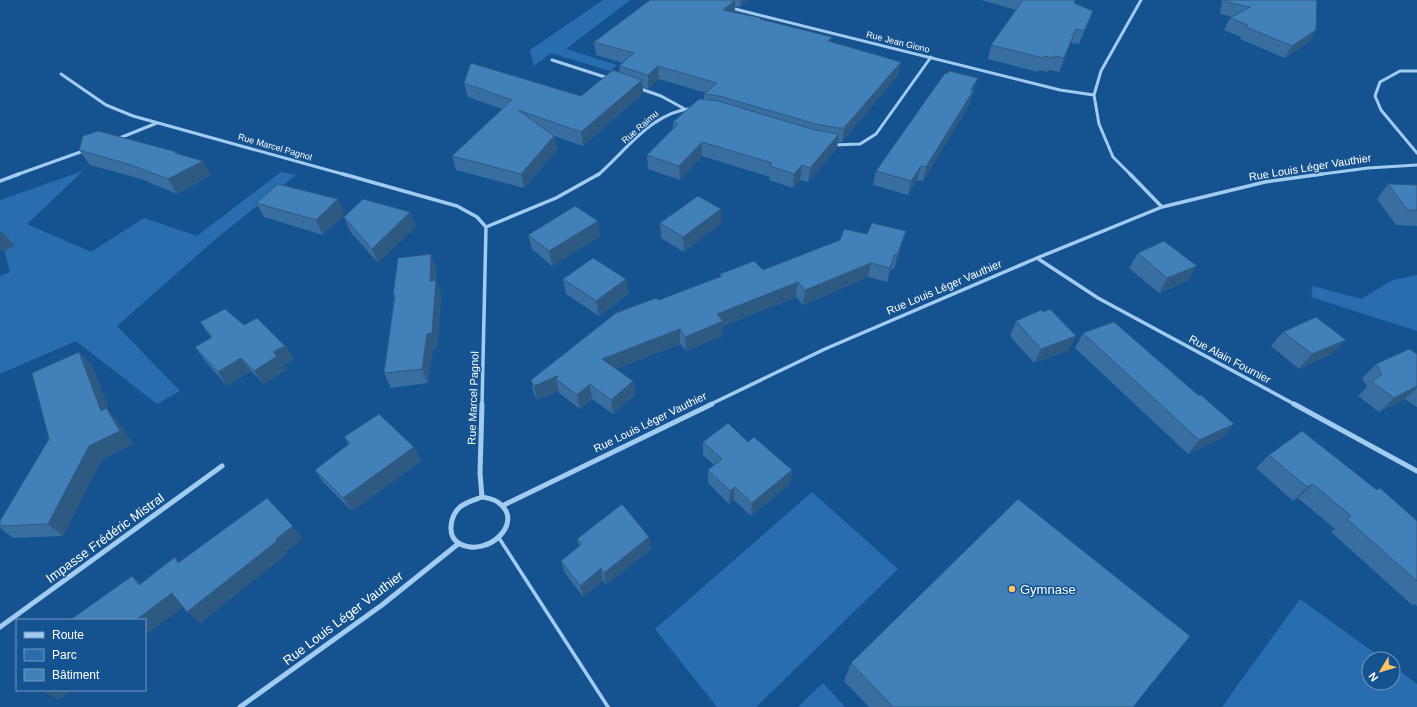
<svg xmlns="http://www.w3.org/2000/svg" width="1417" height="707" font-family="Arial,sans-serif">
	<rect width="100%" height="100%" fill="#155390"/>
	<!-- green -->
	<path fill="#286eae" d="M603 0H630L566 49 617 65 610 71 551 53 534 66 530 50Z
		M83 171 27 224 91 252 144 218 197 236 281 172 296 175 218 237 117 326 180 391 157 404 76 341 0 374V276L10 272 0 235V200Z
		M1417 275V331L1311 297 1313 286 1361 299 1393 280Z
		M812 492 898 569 756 707H717L655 629Z
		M1300 599 1383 659H1369V683H1393V666L1417 684V707H1222Z
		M823 683 845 707H798Z"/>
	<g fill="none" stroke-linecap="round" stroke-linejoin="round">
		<!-- service -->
		<path stroke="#a2cbf0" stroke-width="3.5" d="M499 538 608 707"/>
		<!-- minor-far2 -->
		<path stroke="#a2cbf0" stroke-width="3" d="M731 8 1060 90 1094 95
			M552 60 608 78
			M1417 71H1400L1380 82 1375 96 1381 110 1417 153
			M61 74 106 105 133 116 346 175
			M638 88 661 96 683 108
			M117 139 157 123
			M833 145 860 144 876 134 931 57
			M16 175 86 150
			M598 175C628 149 650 113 693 108
			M1131 175 1113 157 1099 124 1094 95 1101 71 1141 0
			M1315 175 1368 168 1417 165"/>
		<!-- minor-far1 -->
		<path stroke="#a2cbf0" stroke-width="3.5" d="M343 174 457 206 477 217 486 227 482 405
			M1130 174 1162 207
			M0 181 19 174
			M486 227 556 198 599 174
			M1037 258 1098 298 1296 405
			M709 405 825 349 1037 258 1162 207 1265 182 1322 174"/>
		<!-- minor -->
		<path stroke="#a2cbf0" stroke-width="5" d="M482 404 480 473 482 497
			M1294 404 1417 471
			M482 497C487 498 495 499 499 503 525 522 488 558 460 544 446 537 450 516 460 507 466 502 474 500 482 497Z
			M504 505 712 404
			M0 627 222 466
			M240 707 382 605 458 544"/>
	</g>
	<!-- wall -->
	<path fill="#396ea0" d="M650 0H748L740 7 735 6V12L734 13 762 18 761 19 832 42 901 62 898 75 842 142H838L837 148 808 182 800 180 793 188 769 180 770 177 702 156 680 180 648 169 647 155 673 128V122L704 99V94L706 93 659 79 648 89 643 87V93L583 146 554 136 557 150 524 188 456 170 452 156 502 109 468 97 464 83 581 96 620 72 619 66 623 63 596 55 594 42Z
		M981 0H1076L1074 3 1088 24 1079 44 1071 43 1059 72 1049 70 1048 72 1039 70 1038 72 988 59 991 45 1016 10Z
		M1222 0H1317L1309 42 1285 58 1240 39 1241 37 1224 30 1230 18 1233 17 1220 14Z
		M974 91 972 95 969 105 923 181 917 180 908 195 873 185 876 171Z
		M79 150 177 153 211 175 177 194 141 179 90 165Z
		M1388 184 1417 185V226L1396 225 1377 199Z
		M256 203 345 214 323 235 264 217Z
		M721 209V223L684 252 661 238 660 223Z
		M344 217 416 226 378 263 350 231Z
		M598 221 600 236 552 266 532 249 528 235Z
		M902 245 894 269H891L887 282 868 277 803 305 796 297 723 326 722 336 686 351 680 344 616 369 633 381 635 395 613 414 592 399 580 409 559 393V391L537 400 534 394 531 380 659 300 720 277V274L763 270Z
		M1138 253 1187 281 1159 293 1129 268Z
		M436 268V280L441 295 437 348 433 349 428 383 391 388 384 373 394 299 393 295Z
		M563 279H626L628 294 599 316 566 294Z
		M1016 321 1069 350 1034 363 1010 336Z
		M200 322 244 325 285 346 294 359 283 365 286 370 264 384 251 371 227 386 205 361 195 347 211 338Z
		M1283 332 1332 354 1299 369 1271 346Z
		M1083 333 1198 395 1234 424 1222 438 1188 454 1075 348Z
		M79 352 92 366 110 412 118 422 133 444 102 459 63 536 13 538 0 528V521L49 439Z
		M1417 354V407L1405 399 1379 412 1358 396 1367 387 1362 378 1376 364Z
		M344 437 421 461 352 511 324 483 315 470 349 445Z
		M703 442H748L792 470 790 484 751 516 734 500 729 504 708 483V470L714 465 703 455Z
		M1269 455 1377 490 1417 521V606L1414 604 1412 605 1331 532 1335 529 1298 498 1293 501 1256 468Z
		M649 537 651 549 606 585 603 580 583 597 565 573 561 561 579 546 577 539Z
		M851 663 1133 707H869L844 681Z"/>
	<!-- shaded-wall -->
	<path fill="#2e5a82" d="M735 0V12L723 23V10Z
		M741 0H748L740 7Z
		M1093 11 1088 24 1079 44 1084 31Z
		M1076 29 1071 43 1059 72 1064 58Z
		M1316 30 1309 42 1285 58 1292 46Z
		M832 37 831 50 828 41Z
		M901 62 898 75 842 142 844 128Z
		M658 66 659 79 648 89V75Z
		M978 78 969 105 923 181 926 167Z
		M642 80 643 93 583 146 581 132Z
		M839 134 837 148 808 182 810 168Z
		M554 136 557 150 524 188 521 174Z
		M702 142V156L680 180 679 166Z
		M203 161 211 175 177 194 168 179Z
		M802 165 800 180 793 188 794 174Z
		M921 166 917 180 908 195 911 181Z
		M338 199 345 214 323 235 316 220Z
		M721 209V223L684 252 683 237Z
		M410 212 416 226 378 263 372 249Z
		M598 221 600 236 552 266 549 251Z
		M906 231 902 245 894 269 897 255Z
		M0 232H2L15 246 0 252Z
		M431 254 436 268 435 285 436 280 441 295 437 348 433 349 428 383 422 369 427 334Z
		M895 254 891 269 887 282 890 268Z
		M871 263 868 277 803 305 805 290Z
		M1197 266 1187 281 1159 293 1167 278Z
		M626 279 628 294 599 316 596 301Z
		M798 282 796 297 723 326 722 336 686 351 685 337 717 314Z
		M680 329V344L604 374 602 359Z
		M1076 336 1069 350 1034 363 1041 349Z
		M1346 340 1332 354 1299 369 1312 354Z
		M285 346 294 359 283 365 286 370 264 384 254 371 273 352Z
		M79 352 92 366 110 412 118 422 133 444 102 459 63 536 48 524 101 411Z
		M241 358 251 371 227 386 218 372Z
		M557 376 558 381 556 379 559 391 537 400 534 386Z
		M633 381 635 395 613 414 611 400Z
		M590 384 592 399 580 409 577 395Z
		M1417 386V388L1405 399 1379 412 1394 398Z
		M1234 424 1222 438 1188 454 1199 440Z
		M414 447 421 461 352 511 343 498Z
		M792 470 790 484 751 516 752 503Z
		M1313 484 1298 498 1293 501 1307 487Z
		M735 487 734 500 729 504 730 491Z
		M293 526 303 539 286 551 287 554 201 623 187 612 276 539Z
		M649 537 651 549 606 585 604 573Z
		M175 557 188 569 178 563Z
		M601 568 603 580 583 597 580 586Z
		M132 576 147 588 139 585Z
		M172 593 186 605 145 635V620H136Z
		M40 690H72L59 700Z"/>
	<!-- building -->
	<path fill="#4280ba" stroke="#2e5a82" d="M650 0H735L723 10 762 18 760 19 832 37 828 41 901 62 844 128H838L816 124 719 96 704 94 717 83 658 66 648 75 619 66 634 53 594 42Z
		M1023 0H1075L1074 3 1093 11 1084 31 1076 29 1064 58 1054 56 1053 58 1044 56 1043 58 991 45Z
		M1226 0H1317L1316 30 1292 46 1246 27 1248 25 1230 18 1250 7 1226 2Z
		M471 63 581 96 613 70 642 80 581 132 518 110 554 136 521 174 452 156 512 100 464 83Z
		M949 71 978 78 971 90 973 91 926 167 921 166 911 181 876 171 945 73 947 74Z
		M699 99 718 101 815 130 839 134 810 168 802 165 794 174 770 166 772 163 702 142 679 166 647 155 678 124 673 122Z
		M98 131 177 152 175 153 203 161 168 179 131 165 79 150 83 136Z
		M278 184 338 199 316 220 256 203Z
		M1388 184 1417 185V210H1408Z
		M698 196 721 209 683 237 660 223Z
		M363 199 410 212 372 249 344 217Z
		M575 206 598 221 549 251 528 235Z
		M872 223 906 231 897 255 895 254 890 268 871 263 805 290 798 282 717 314 723 321 685 337 680 329 602 359 633 381 611 400 590 384 577 395 556 379 558 377 557 376 534 386 531 380 616 313 656 298 659 300 722 276 720 274 754 261 763 270 840 240 844 229 867 234Z
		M1164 241 1197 266 1167 278 1138 253Z
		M431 254 430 281 436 280 432 333 427 334 422 369 384 373 395 295H393L398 258Z
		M593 258 626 279 596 301 563 279Z
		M225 309 244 325 257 318 285 346 273 352 277 356 254 371 241 358 218 372 195 347 212 337 200 322Z
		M1050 309 1076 336 1041 349 1016 321 1041 310 1043 312Z
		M1316 317 1346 340 1312 354 1283 332Z
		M1114 322 1198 395H1201L1234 424 1199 440 1083 333Z
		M1409 349 1417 354V386L1394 398 1372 382 1382 374 1376 364Z
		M79 352 101 411 106 408 120 431 89 446 48 524 0 526V521L49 439 32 373Z
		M379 414 414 447 343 498 315 470 350 443 344 437Z
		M728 423 748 442 754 437 792 470 752 503 735 487 730 491 708 470 722 459 703 442Z
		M1302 431 1377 490 1380 488 1417 521V581L1347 519 1351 516 1313 484 1307 487 1269 455Z
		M267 498 293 526 276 539 277 541 187 612 172 593 136 620H70L132 576 139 585 175 557 178 563Z
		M1018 499 1190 636 1133 707H893L851 663Z
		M622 504 649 537 604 573 601 568 580 586 561 561 582 544 577 539Z"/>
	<!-- markers -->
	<circle fill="#ffc661" stroke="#155390" stroke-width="1.5" cx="1012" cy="589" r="4"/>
	<g text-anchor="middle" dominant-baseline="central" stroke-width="3" stroke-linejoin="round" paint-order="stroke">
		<!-- far-street labels -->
		<g font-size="9" fill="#fff" stroke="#155390">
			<text transform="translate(898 42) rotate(14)">Rue Jean Giono</text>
			<text transform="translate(640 127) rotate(-41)">Rue Raimu</text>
			<text transform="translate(275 147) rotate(16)">Rue Marcel Pagnol</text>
		</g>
		<!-- street labels -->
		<g font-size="11" fill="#fff" stroke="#155390">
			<text transform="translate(1310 167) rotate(-9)">Rue Louis Léger Vauthier</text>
			<text transform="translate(944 287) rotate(-23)">Rue Louis Léger Vauthier</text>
			<text transform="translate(1230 359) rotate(28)">Rue Alain Fournier</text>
			<text transform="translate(473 398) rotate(-88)">Rue Marcel Pagnol</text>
			<text transform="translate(650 422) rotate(-26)">Rue Louis Léger Vauthier</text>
		</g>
		<!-- near-street labels -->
		<g font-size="13" fill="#fff" stroke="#155390">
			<text transform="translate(105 538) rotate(-36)">Impasse Frédéric Mistral</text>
			<text transform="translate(343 618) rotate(-37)">Rue Louis Léger Vauthier</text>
		</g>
		<!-- near-poi labels -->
		<g font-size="13" fill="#fff" stroke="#155390" text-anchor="start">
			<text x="1020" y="589">Gymnase</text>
		</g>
	</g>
	<!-- legend -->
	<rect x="16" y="619" width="130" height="72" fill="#155390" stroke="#7398bc"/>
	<rect x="24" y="632" width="20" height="6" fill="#a2cbf0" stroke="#7398bc"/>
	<text x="52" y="639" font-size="12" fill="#ffffff">Route</text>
	<rect x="24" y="649" width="20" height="12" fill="#286eae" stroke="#7398bc"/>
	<text x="52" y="659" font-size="12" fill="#ffffff">Parc</text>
	<rect x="24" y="669" width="20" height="12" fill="#4280ba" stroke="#7398bc"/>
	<text x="52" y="679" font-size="12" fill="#ffffff">Bâtiment</text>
	<!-- north arrow -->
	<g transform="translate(1381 671) rotate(232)"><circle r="19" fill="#155390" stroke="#7398bc"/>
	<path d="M0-3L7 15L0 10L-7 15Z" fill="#ffc661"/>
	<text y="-6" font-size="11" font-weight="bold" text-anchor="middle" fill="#ffffff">N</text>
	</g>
</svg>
